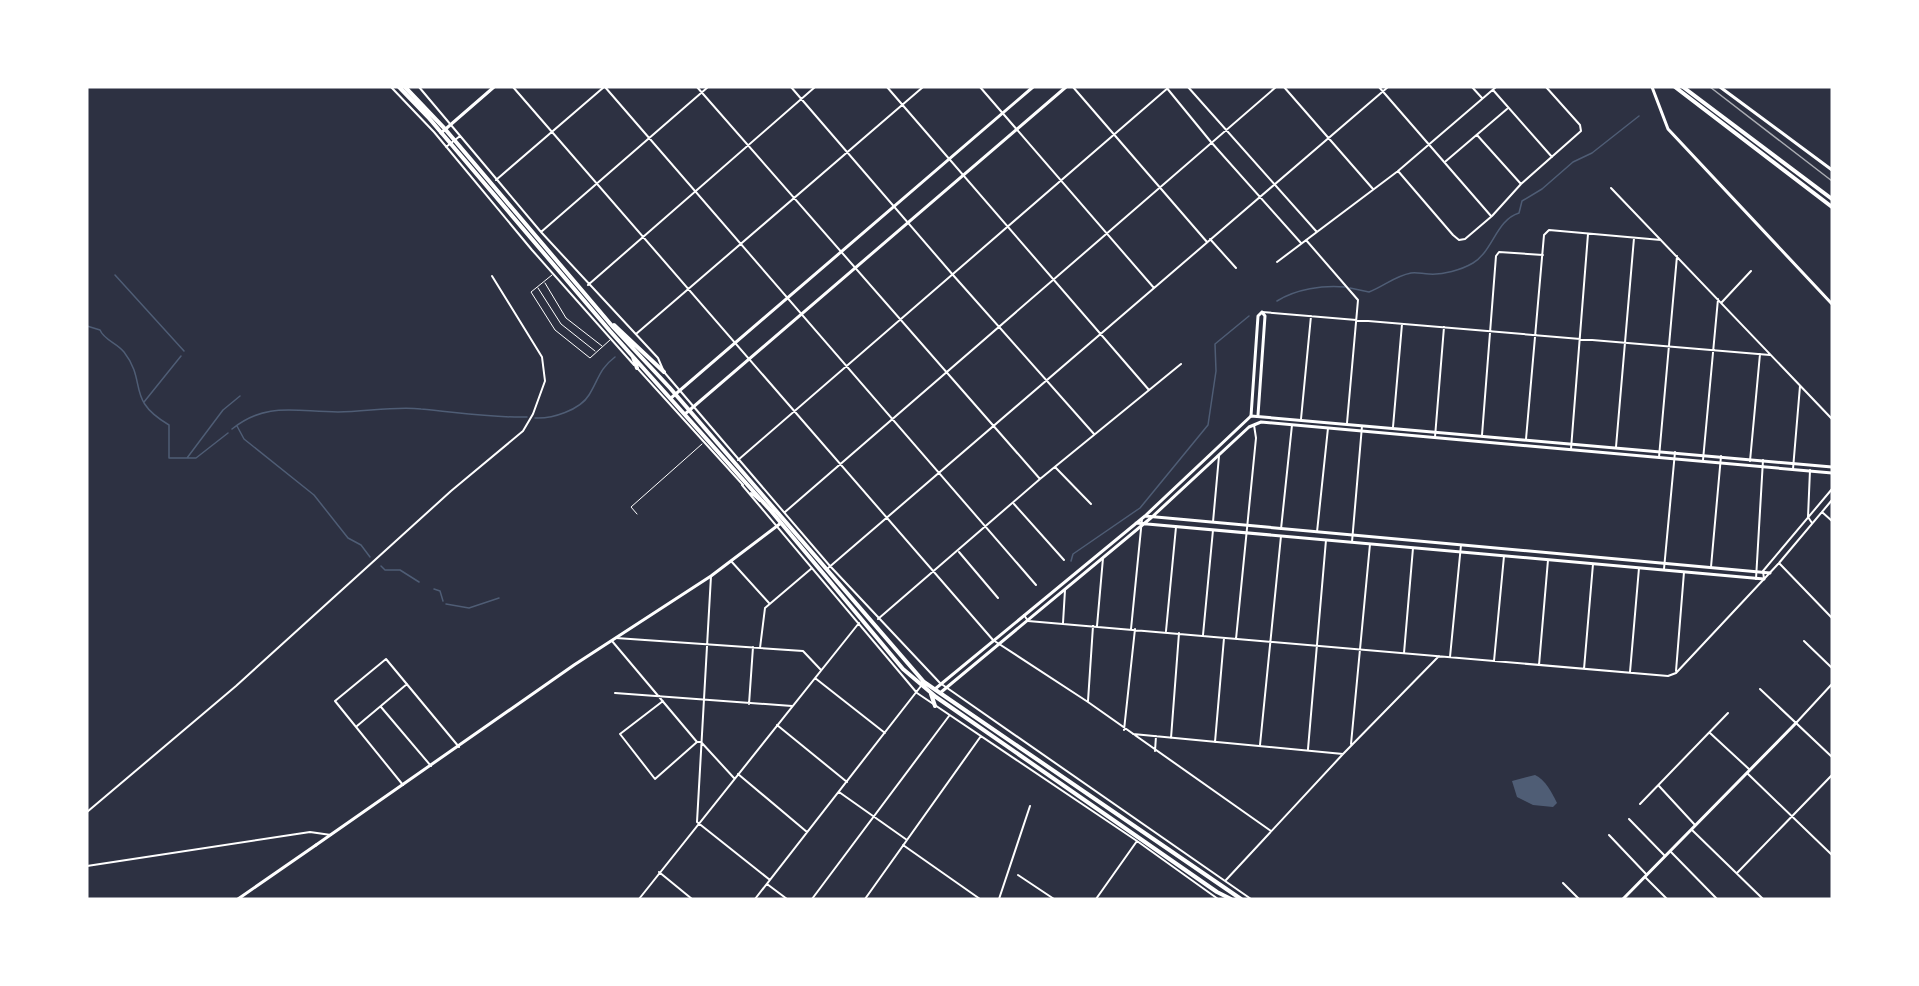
<svg xmlns="http://www.w3.org/2000/svg" width="1919" height="986" font-family="'IBM Plex Sans',sans-serif">
	<rect width="100%" height="100%" fill="#2d3142"/>
	<!-- water -->
	<path fill="#4f5d75" d="M1535 775C1545 779 1552 793 1557 803L1553 807 1533 805 1517 797 1512 781Z"/>
	<g fill="none" stroke-linecap="round" stroke-linejoin="round">
		<!-- stream -->
		<path stroke="#4f5d75" stroke-width="1.5" d="M115 275 184 351
			M1350 288 1369 292C1384 286 1395 276 1411 273 1417 272 1423 274 1429 274 1443 275 1461 270 1473 263 1493 251 1496 220 1519 213L1522 201 1542 189 1573 162 1592 153 1639 116
			M1277 301C1296 289 1323 285 1345 287
			M87 326 100 330C104 340 117 343 124 352 148 383 125 399 169 425V458H196L228 433
			M144 402 181 356
			M535 418C552 419 580 410 589 395 599 379 599 369 615 357
			M237 426 244 439 314 495 348 538 361 545 370 557
			M232 429C267 401 296 412 338 412 365 412 394 406 421 409 456 412 491 418 527 417
			M187 458 223 410 240 396
			M1071 561 1073 554 1140 508 1208 425 1216 371 1215 344 1249 316
			M381 566 385 570H400L419 582
			M434 589 440 591 443 601
			M446 604 469 608 499 598"/>
		<!-- service -->
		<path stroke="#fff" stroke-width="1" d="M552 275 531 292 555 330 590 358 610 340
			M545 283 566 318 602 346
			M538 288 561 324 595 351
			M637 514 631 507 702 444"/>
		<!-- minor -->
		<path stroke="#fff" stroke-width="2" d="M391 87 434 132 532 250 634 365
			M419 87 541 232 658 358 664 372 830 566 940 683 1251 899
			M513 87 993 640 1088 702 1271 831
			M605 87 1036 585
			M697 87 1040 479
			M791 87 953 275 1094 434
			M887 87 1149 390
			M980 87 1154 288
			M1073 87 1207 242
			M1166 87 1211 142 1301 243
			M1188 87 1316 231
			M1284 87 1373 189
			M1379 87 1491 216
			M1472 87 1482 98
			M1493 90 1552 157
			M1477 135 1521 184
			M446 147 460 136
			M1446 161 1507 109
			M1398 171 1453 235 1459 240 1465 239 1492 216 1521 184 1581 131 1580 125 1546 87
			M496 180 604 87
			M1611 188 1832 419
			M541 232 708 87
			M1210 239 1236 268
			M1306 240 1358 300 1347 423
			M1277 262 1398 171 1496 87
			M588 285 815 87
			M1722 302 1751 271
			M1262 312 1770 355
			M636 334 923 87
			M638 369 743 485
			M1301 419 1311 316
			M1393 427 1402 324
			M1482 435 1496 256 1499 252 1543 255
			M1435 437 1444 327
			M1526 439 1544 235 1549 230 1661 240
			M1616 447 1634 238
			M1571 449 1588 234
			M1659 457 1677 256
			M738 460 1169 87
			M1703 460 1718 299
			M1750 461 1760 354
			M1055 467 1091 504
			M1793 469 1800 386
			M1810 470 1808 517 1812 523
			M742 485 917 693 1137 841 1218 899
			M751 493 760 501
			M1014 504 1064 560
			M785 512 1276 87
			M1822 512 1832 521
			M1213 522 1219 456
			M1281 529 1292 425
			M1317 532 1328 428
			M1352 542 1362 426
			M959 552 998 598
			M731 561 769 603
			M1779 563 1832 618
			M1711 567 1721 456
			M827 569 1388 87
			M1664 569 1675 452
			M1756 579 1763 460
			M1764 579 1763 571 1832 489
			M1024 615 1028 621 1668 676 1676 673 1779 563 1832 500
			M878 619 1040 479 1181 364
			M1063 623 1065 590
			M1097 626 1103 558
			M1131 629 1142 519
			M1166 631 1176 527
			M1203 635 1213 530
			M616 638 803 651 821 670
			M1236 639 1256 438 1254 425
			M612 641 697 742H701L734 778
			M1804 641 1832 668
			M760 648 765 608 812 568
			M1404 653 1413 548
			M1450 657 1461 545
			M1494 661 1504 556
			M1539 665 1548 560
			M1584 669 1593 564
			M1676 671 1684 572
			M1630 672 1639 568
			M815 678 885 733
			M1760 689 1832 757
			M615 693 792 706
			M663 701 620 734 655 779 697 742
			M1088 701 1093 626
			M749 704 753 647
			M381 707 431 766
			M1796 723 1832 684
			M777 725 847 782
			M357 726 407 684
			M1124 730 1135 629
			M1710 733 1750 770
			M1133 734 1343 754
			M1171 738 1179 633
			M1215 742 1224 638
			M1351 744 1370 544
			M1260 745 1281 536
			M1308 749 1326 540
			M1155 751 1156 736
			M1747 773 1832 855
			M738 774 807 832
			M403 785 335 701 386 659 459 747
			M1659 786 1695 825
			M839 792 907 840
			M1640 804 1728 713
			M87 812 236 686 451 491 523 431 533 414 545 381 542 357 492 276
			M1629 819 1665 856
			M697 822 711 576
			M697 822 770 880
			M1692 830 1763 899
			M1609 835 1647 875
			M903 845 980 899
			M1671 852 1717 899
			M87 866 310 832 331 835
			M659 872 692 899
			M1737 873 1832 775
			M1018 875 1054 899
			M1645 877 1667 899
			M1226 880 1343 754 1439 656
			M1563 883 1579 899
			M767 884 787 899
			M639 899 859 623
			M755 899 921 686
			M812 899 949 716
			M865 899 981 736
			M999 899 1030 806
			M1096 899 1137 841"/>
		<!-- tertiary -->
		<path stroke="#fff" stroke-width="3" d="M1258 415 1265 316 1262 312
			M1251 416 1258 316 1262 312
			M238 899 316 845
			M1623 899 1796 723"/>
		<!-- secondary -->
		<path stroke="#fff" stroke-width="3" d="M1652 87 1668 129 1832 304
			M1720 87 1832 170
			M441 133 494 87
			M671 398 1033 87
			M685 414 1066 87
			M1251 416 1832 467
			M1145 516 1770 573
			M1136 523 1764 579
			M935 689 1145 516 1251 416
			M940 693 1152 517 1249 427 1261 422 1832 473
			M316 845 574 665 711 576 781 523"/>
		<!-- trunk -->
		<path stroke="#fff" stroke-width="4" d="M399 87 428 117 610 331 771 511 903 669 936 697 1217 892 1231 899
			M405 87 445 129 613 327 670 388 924 682 1241 899
			M1675 87 1832 207
			M1683 87 1832 199
			M614 325 664 372
			M633 357 637 368
			M931 694 935 706"/>
		<!-- rail -->
		<path stroke="#abadb3" stroke-width="1.5" d="M1710 87 1832 181"/>
	</g>
	<!-- border -->
	<rect width="1919" height="986" fill="none" stroke="#ffffff" stroke-width="177"/>
</svg>
